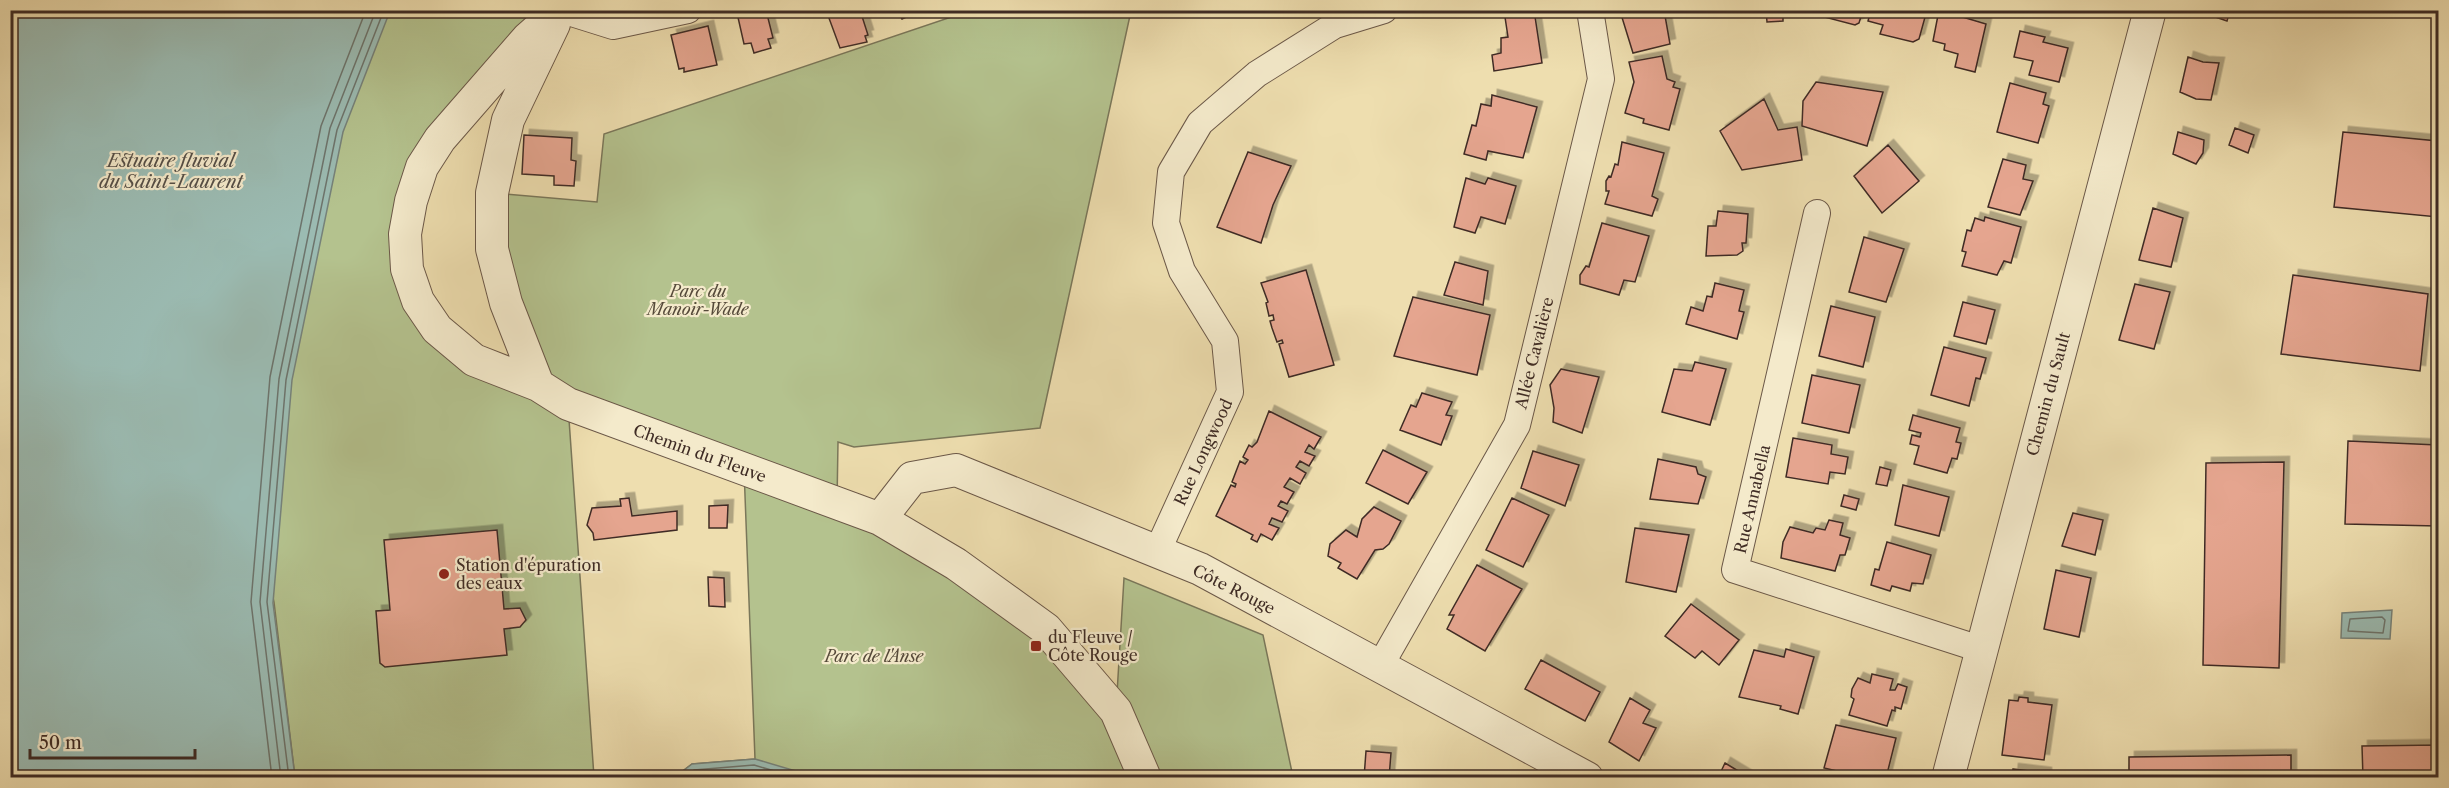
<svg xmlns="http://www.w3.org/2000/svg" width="2449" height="788" font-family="'Libre Caslon Text',serif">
	<defs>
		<filter id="shadow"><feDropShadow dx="5.5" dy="-5.5" stdDeviation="0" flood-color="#0004"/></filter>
	</defs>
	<rect width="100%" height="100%" fill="#eedeaf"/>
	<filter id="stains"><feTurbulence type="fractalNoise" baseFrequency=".00333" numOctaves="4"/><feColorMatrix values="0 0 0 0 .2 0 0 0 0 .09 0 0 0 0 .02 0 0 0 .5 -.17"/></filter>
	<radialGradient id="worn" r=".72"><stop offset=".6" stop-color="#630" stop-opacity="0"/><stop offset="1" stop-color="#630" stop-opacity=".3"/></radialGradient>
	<!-- green -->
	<path fill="#b4c28e" stroke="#7a775a" stroke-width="1.5" d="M147 11H560L475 98 405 234 437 329 537 384 492 193 597 202 604 134 969 11H1131L1040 428 854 447 838 442 837 503 956 564 1116 710 1124 578 1263 635 1293 777H675L692 764 755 759 744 469 568 405 594 777H295L274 602Z"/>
	<!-- water -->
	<path fill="#9bbbb2" stroke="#76827a" stroke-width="1.5" d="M10 11H390L343 132 292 380 273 603 295 777H11Z
		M2392 610 2390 639 2341 638 2342 613Z
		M755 759 816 777H675L692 764Z"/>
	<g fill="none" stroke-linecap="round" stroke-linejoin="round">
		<!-- shore -->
		<path stroke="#6d746c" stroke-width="1.5" d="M2382 617 2385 620 2383 633 2348 631 2350 619Z
			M272 778 251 602 270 377 321 126 366 10
			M281 778 260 602 279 379 330 128 376 10
			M289 778 267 602 286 380 337 130 384 10
			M685 778 694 770 754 765 798 778
			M697 778 753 773 771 778"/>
	</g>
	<!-- building -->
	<path fill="#e5a58f" stroke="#3f2c25" stroke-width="1.5" filter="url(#shadow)" d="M747 10H766L773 38 768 39 771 48 754 53 751 43 744 44 737 13Z
		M826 10H860L868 35 865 36 867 42 840 48Z
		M897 10H922L902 19Z
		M1534 10 1542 63 1494 71 1492 55 1501 53V38L1508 37 1505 17Z
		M1664 10 1670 44 1633 53 1620 11Z
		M1766 10H1783V21L1767 22Z
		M1809 10H1863L1859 23 1855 25 1809 13Z
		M1871 10H1927L1919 39 1913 42 1880 34 1883 25 1868 21Z
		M1939 10 1986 24 1975 72 1955 67 1958 54 1944 50 1945 44 1933 41Z
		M2195 10H2230L2227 21Z
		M708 26 717 65 684 72V68L679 69 671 35Z
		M2020 31 2045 37 2043 42 2068 48 2059 82 2029 75 2033 61 2014 57Z
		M1662 56 1667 79 1675 82 1673 87 1680 89 1669 130 1643 123 1644 119 1625 113 1634 82 1629 62Z
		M2188 57 2203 62 2219 63 2211 100 2196 99 2180 92Z
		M1816 82 1883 92 1867 146 1802 126 1803 101Z
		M2010 83 2046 93 2043 104 2049 106 2038 143 1997 132Z
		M1492 95 1537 107 1523 158 1488 151 1486 160 1464 154 1472 125 1476 126 1481 104 1491 106Z
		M1764 99 1778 130 1797 127 1802 160 1742 170 1720 131Z
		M2235 128 2254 135 2248 153 2229 145Z
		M2178 132 2204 140 2203 153 2196 164 2173 154Z
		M2343 132 2438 141V217L2334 207Z
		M524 135 572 138 571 160 576 161 574 186 554 185V176L522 174Z
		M1622 142 1664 153 1652 196 1658 199 1652 216 1605 204 1609 191H1606V181L1609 176 1611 177 1615 164 1618 165Z
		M1888 145 1919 181 1882 213 1854 176Z
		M1248 152 1291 166 1273 205 1261 243 1217 227Z
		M2003 159 2026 165 2023 179 2033 181 2020 215 1988 207Z
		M1466 178 1485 184 1488 178 1516 186 1505 224 1481 217 1475 233 1454 227Z
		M2153 208 2183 218 2171 267 2139 260Z
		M1718 211 1748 214 1746 243H1742L1743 251 1737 255 1706 256 1708 226H1716Z
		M1985 217 2021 227 2011 263 2004 261 1997 275 1962 266 1966 252 1962 251 1967 230 1971 231 1975 218 1984 221Z
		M1602 223 1649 236 1635 282 1624 280 1619 295 1580 284V275L1586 266 1589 267Z
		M1864 237 1904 249 1886 302 1849 292Z
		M1455 262 1488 271 1483 305 1444 295Z
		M1306 270 1334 365 1289 377 1279 344 1283 343 1282 340 1277 342 1272 328 1270 321 1274 320 1273 315 1269 316 1266 303 1268 302 1261 283Z
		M2293 275 2428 294 2420 371 2281 354Z
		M1715 283 1744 290 1739 311 1744 312 1737 339 1686 324 1691 307 1703 311 1707 296 1712 297Z
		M2135 284 2170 292 2154 349 2119 340Z
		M1413 297 1490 315 1477 375 1394 356Z
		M1963 302 1995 310 1986 344 1954 336Z
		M1831 306 1875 317 1863 367 1819 356Z
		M1944 347 1986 358 1980 379 1976 378 1969 406 1931 395Z
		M1695 362 1726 369 1710 425 1662 412 1674 369 1692 371Z
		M1561 369 1599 377 1582 433 1553 422 1554 408 1550 385Z
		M1812 375 1860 385 1849 433 1802 423Z
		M1422 393 1452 402 1446 415 1452 416 1441 445 1400 430 1411 405 1416 407Z
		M1269 411 1321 437 1314 449 1309 445 1305 452 1315 456 1309 466 1300 461 1296 467 1306 473 1300 484 1290 478 1284 487 1294 492 1287 504 1281 501 1278 506 1288 511 1282 522 1272 518 1269 524 1279 528 1272 540 1261 534 1257 542 1251 539 1253 535 1216 516 1231 485 1235 487 1236 484 1232 482 1240 461 1245 464 1248 460 1243 457 1249 445 1252 447 1257 442Z
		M1913 415 1960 428 1956 442 1961 443 1957 459 1952 458 1947 473 1914 464 1919 446 1910 444 1912 435 1920 437 1921 433 1909 430Z
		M1793 438 1832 445 1831 454 1848 457 1845 474 1830 472 1828 484 1786 477Z
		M2348 441 2438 445V526L2345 524Z
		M1383 450 1427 472 1408 504 1366 483Z
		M1533 451 1579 465 1565 506 1521 488Z
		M1658 459 1696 467 1698 474 1706 477 1698 504 1650 499Z
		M2284 462 2279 668 2203 665 2206 463Z
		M1880 467 1891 470 1887 486 1876 484Z
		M1903 485 1949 497 1939 536 1895 525Z
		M1844 495 1859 499 1856 510 1841 506Z
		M629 498 632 516 677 511V530L594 540 593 533 587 525 592 508 621 506 620 499Z
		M1512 498 1549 515 1523 567 1486 550Z
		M728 505 727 528H709V506Z
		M1374 507 1401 521 1389 544 1383 549 1375 550 1357 579 1338 568 1341 563 1328 556 1330 544 1346 530 1357 537 1362 519Z
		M2073 513 2103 520 2095 555 2062 546Z
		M1829 520 1843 523 1840 535 1850 538 1845 555H1840L1835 571 1781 558 1783 542 1790 527 1813 533 1816 528 1825 530Z
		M1635 528 1689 535 1676 592 1626 582Z
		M497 530 504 609 520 608 526 620 520 627 504 629 507 655 385 667 380 663 376 611 390 610 384 540Z
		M1887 542 1931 555 1923 584 1912 583 1910 591 1892 586 1890 591 1871 585 1875 569 1879 570Z
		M1477 565 1522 589 1485 651 1447 629 1454 615H1449Z
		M2056 570 2091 578 2079 637 2044 629Z
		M708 577 724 578 725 607 709 606Z
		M1691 604 1739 640 1719 665 1702 651 1695 658 1665 636Z
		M1786 649 1814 657 1798 714 1780 709 1781 706 1739 697 1754 650 1784 657Z
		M1541 660 1600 692 1585 721 1525 689Z
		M1872 674 1893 679 1890 690H1895L1898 684 1907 687 1901 709 1895 707V711L1892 710 1887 726 1849 715 1854 699 1851 697 1852 689 1858 678 1870 683Z
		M2019 697 2028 698V702L2052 705 2044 760 2002 755 2009 700 2018 701Z
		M1630 698 1650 710 1643 723 1656 728 1639 761 1609 742Z
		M1836 725 1896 738 1886 778H1867L1824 768Z
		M2438 745V778H2363L2362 746Z
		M1366 751 1391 753 1389 778H1364Z
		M2291 755V778H2124V771H2129V757Z
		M1725 763 1750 778H1718Z
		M2013 769 2046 773V778H2012Z"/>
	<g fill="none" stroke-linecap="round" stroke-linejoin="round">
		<defs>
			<path id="minor" d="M562 10 613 26 688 10
				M1817 213 1735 570 1980 649
				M1157 552 1230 392 1225 341 1182 271 1166 223 1171 172 1200 123 1257 74 1335 25 1384 10
				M1380 666 1517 425 1601 79 1590 10"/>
			<path id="tertiary" d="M560 10 528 38 440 139 422 167 411 201 405 234 407 269 418 301 437 329 474 360 538 385 568 404 880 519 956 564 1046 629 1116 711 1145 778
				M538 385 506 303 492 249V193L508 120 554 24
				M880 519 912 478 956 470 1200 569 1587 778
				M1948 778 2150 10"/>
		</defs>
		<!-- minor casing -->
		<use href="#minor" stroke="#6b5848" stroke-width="28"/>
		<!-- tertiary casing -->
		<use href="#tertiary" stroke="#6b5848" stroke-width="34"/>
		<!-- minor -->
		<use href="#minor" stroke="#f4eacb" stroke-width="26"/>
		<!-- tertiary -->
		<use href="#tertiary" stroke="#f4eacb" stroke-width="32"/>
	</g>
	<!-- markers -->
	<g fill="#8f2418" stroke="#f4eacb" stroke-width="2">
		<circle cx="444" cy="574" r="6"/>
		<rect x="1030" y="640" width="12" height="12" rx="3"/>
	</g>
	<g text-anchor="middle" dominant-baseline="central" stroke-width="4.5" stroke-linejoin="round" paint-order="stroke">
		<!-- park labels -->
		<g font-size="16" font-style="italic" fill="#564a3a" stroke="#f4eacb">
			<text x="698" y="291">Parc du<tspan x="698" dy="18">Manoir-Wade</tspan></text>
			<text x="874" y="656">Parc de l'Anse</text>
		</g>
		<!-- street labels -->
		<g font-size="16" fill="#3f2c25" stroke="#f4eacb">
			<text transform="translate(1534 353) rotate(-76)">Allée Cavalière</text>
			<text transform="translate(2048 394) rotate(-75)">Chemin du Sault</text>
			<text transform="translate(1203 452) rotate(-65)">Rue Longwood</text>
			<text transform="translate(700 453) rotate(20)">Chemin du Fleuve</text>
			<text transform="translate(1752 499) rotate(-77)">Rue Annabella</text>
			<text transform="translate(1234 589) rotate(27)">Côte Rouge</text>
		</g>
		<!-- poi labels -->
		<g font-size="16" fill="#3f2c25" stroke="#f4eacb" text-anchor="start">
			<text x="456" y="565">Station d'épuration<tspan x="456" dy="18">des eaux</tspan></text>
			<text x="1048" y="637">du Fleuve /<tspan x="1048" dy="18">Côte Rouge</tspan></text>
		</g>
		<!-- water labels -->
		<g font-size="18" font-style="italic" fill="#565048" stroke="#f4eacb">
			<text x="171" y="161">Estuaire fluvial<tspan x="171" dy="21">du Saint-Laurent</tspan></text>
		</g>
	</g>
	<!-- margin -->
	<rect width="2449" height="788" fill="none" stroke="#eedeaf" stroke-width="36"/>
	<rect x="12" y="12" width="2425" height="764" fill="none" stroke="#3f2c25" stroke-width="3"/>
	<rect x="18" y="18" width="2413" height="752" fill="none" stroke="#3f2c25" stroke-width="1.5"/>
	<!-- scale -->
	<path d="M30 749v9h165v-9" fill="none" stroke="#3f2c25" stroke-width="3"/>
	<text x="39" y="749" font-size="18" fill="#3f2c25" stroke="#f4eacb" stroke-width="4.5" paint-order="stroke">50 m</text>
	<rect width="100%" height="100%" filter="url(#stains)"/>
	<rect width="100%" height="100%" fill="url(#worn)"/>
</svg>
